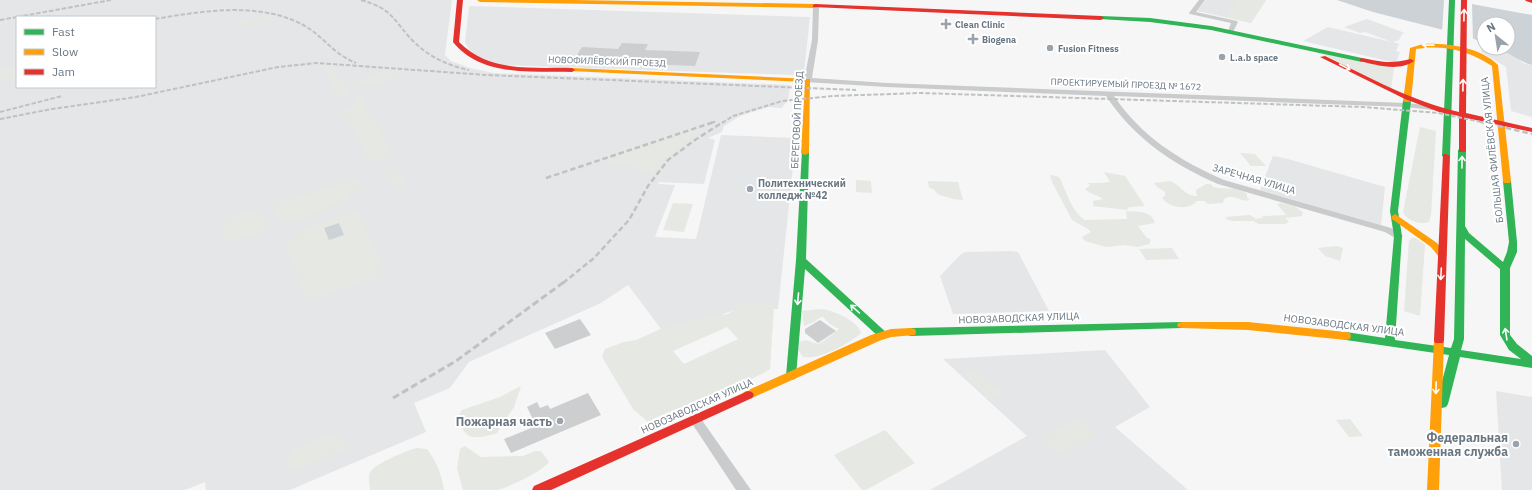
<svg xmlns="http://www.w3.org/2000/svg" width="1532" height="490" font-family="'IBM Plex Sans',sans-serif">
	<rect width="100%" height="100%" fill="#f6f6f6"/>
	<!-- built -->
	<path fill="#e5e6e7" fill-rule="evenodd" d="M0 0H452L445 55 451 61 470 68 494 73 790 85 788 100 782 108 769 107 740 116 724 126 722 132 708 138 715 140 704 184 659 182 658 184 675 185 655 237 696 239 721 135 796 138 778 309 741 307 667 337 628 285 601 303 469 362 450 388 414 403 426 432 290 490H206L205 482 185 490H0ZM17 17H155V87H17Z
		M1206 0H1266L1251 23 1197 11Z
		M469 6 810 17 804 72 795 75 504 65 484 60 470 51 465 42Z
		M1367 19 1405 33 1402 34 1399 40 1393 42 1399 44 1396 51 1400 52 1396 63 1303 41 1328 27 1392 42 1365 32 1360 33 1344 27Z
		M1481 42 1484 43V48H1498L1508 52 1525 64 1532 65V117L1511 111 1506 67 1481 52Z
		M1273 156 1288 159 1385 187 1381 225 1260 190Z
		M1010 251 1018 252 1049 311 953 314 940 276 960 255 965 252Z
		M1105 350 1150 407 1115 427 1188 490H930L1027 436 943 359Z
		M1496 391 1532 397V490H1502Z"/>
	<!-- green -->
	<path fill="#e5e8e3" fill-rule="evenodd" d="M1237 0H1266L1251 23 1225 17Z
		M272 15 276 16 272 19 227 28 224 26Z
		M1304 48 1394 68 1391 89 1327 56Z
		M17 66V79L0 82V70Z
		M324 66C336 71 349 82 348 96L341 97 337 94 323 69Z
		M378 71 399 75 419 74 375 85H355L357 81 365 79Z
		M362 96 364 107 379 126 390 152C386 159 379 161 372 162 363 152 361 139 353 128 350 123 344 117 344 111L351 107 358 97Z
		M1420 127 1436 131 1431 215 1429 222C1420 225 1407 221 1403 212Z
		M693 130 697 133 667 156 653 174C644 175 637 169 631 163L617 166 596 163Z
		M1240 153 1255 154 1266 166H1251Z
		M390 166H395L405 183 403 185C392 186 388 180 384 171Z
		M1104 172 1125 176 1145 206 1129 207 1127 210 1093 206V201L1103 199C1097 194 1091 195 1085 189L1090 186 1088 183H1100L1110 182Z
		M1050 175 1056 176 1060 178C1066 192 1072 212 1085 220L1127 219 1126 211C1137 212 1151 210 1155 223L1138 226 1146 237 1151 240 1149 244 1138 247 1124 245 1106 247 1085 241 1082 237 1091 232 1088 229 1072 220 1052 182Z
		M856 180 871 181 872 193 856 192Z
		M354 181 364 182 363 188 350 193 345 200 306 218 287 222C281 219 275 215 273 207L276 203Z
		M928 181 958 182 963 200C954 200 948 197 940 195 935 193 935 188 929 188Z
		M1171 181C1180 186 1187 197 1197 196L1196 190 1206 184H1211L1213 187C1224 190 1236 186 1247 194V197L1250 200C1240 203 1234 192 1224 199L1223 203 1208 204 1204 201H1197C1189 211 1169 208 1162 198L1165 196V192L1156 186 1154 183Z
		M673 203 693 204 684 232 663 230Z
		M1281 203 1294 206 1303 212 1302 216 1285 218 1289 222 1285 224H1259L1253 221H1233L1228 220 1225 217 1250 215 1256 219 1261 218 1264 216 1286 215 1277 204Z
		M259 210 266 226 264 231 228 242 225 238 224 223 227 218Z
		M358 211 384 271 377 278 316 298 305 297 287 247C297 226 337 218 358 211Z
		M1412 238H1416L1425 245 1420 316 1404 311 1409 240Z
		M1337 246 1343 248 1340 261 1325 256 1318 248Z
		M1172 248 1179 259 1146 260 1139 249Z
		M744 302 760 303 774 306 770 369C749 382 725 392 702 400 683 407 665 412 648 422L633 409 602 357 605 349 624 342 636 340 665 327 685 323 700 318 728 314 735 309 736 306ZM727 327 738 339 684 364 673 351Z
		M820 309C831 309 859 321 861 333 849 344 819 360 803 357L798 350 799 342 806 340 818 344C827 340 831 335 839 329L830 324 823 317H821L814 322 804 326 802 311Z
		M976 369 1003 394 991 400 964 375Z
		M521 386 514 407 497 433C477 439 462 443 459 415L462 410 500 397Z
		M1078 419 1096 435 1059 455 1042 439Z
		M1350 419 1363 436 1349 437 1336 420Z
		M885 430 915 463 866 490H862L834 455Z
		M330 435 341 437 345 449 290 472 287 461 296 448Z
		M465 446 481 457 523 456 535 451H541L549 462C543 471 509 487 498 490 487 490 474 490 463 490L457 468 460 449Z
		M416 448 427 449C436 461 442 475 444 490H370C370 485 367 476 371 471 377 463 406 451 416 448Z"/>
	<!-- water -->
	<path fill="#ccd2d6" d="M1337 0H1450L1532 15V65C1520 62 1509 53 1498 48H1508V24H1484V43L1467 36 1373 12Z
		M339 223 344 235 329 240 324 228Z"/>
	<!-- pier -->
	<path fill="#f6f6f6" d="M1444 0H1460L1472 3 1473 41 1442 32Z"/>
	<!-- building -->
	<path fill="#cdcecf" d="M622 43 648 44 645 50 700 52 695 66 573 61 582 47 618 49Z
		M580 319 591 335 555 349 545 333Z
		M820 320 836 331 818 343 805 333V329Z
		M588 393 601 415 511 453 504 439 536 426 527 407 537 402 540 408 548 405 550 409Z"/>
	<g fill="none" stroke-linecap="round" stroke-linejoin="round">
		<!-- street -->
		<path fill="#c9cbcc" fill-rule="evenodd" d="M1199 0H1205L1196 12 1237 21 1238 22 1233 32 1228 31 1231 23 1190 14 1189 13Z
			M816 4 819 6 818 40 812 78 887 83 1406 103 1435 106V110H1432L1406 107 1114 96C1141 136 1180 161 1224 180L1391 228 1403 236 1401 238H1395L1385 232 1218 184C1172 164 1134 138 1106 96L887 87 805 82 804 80 812 40 813 6Z
			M695 414 699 416 751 490H736L691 422 689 419 691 416Z"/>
		<!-- fast -->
		<path fill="#30b455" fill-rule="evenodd" d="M1449 0H1455L1450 156 1446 158 1442 156Z
			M1101 16 1150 18 1211 26 1362 58 1365 60 1362 62 1211 30 1150 22 1099 19V17Z
			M1407 99 1411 101 1398 211 1402 236 1395 340 1451 348 1454 339 1458 150 1462 148 1466 150 1465 226 1469 233 1503 262 1507 252 1509 242 1503 181 1507 179 1511 181 1517 242V252L1510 268V335L1517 344 1532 356V368L1460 357 1448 404 1446 407 1442 408 1438 407 1436 404 1449 355 1346 340 1342 339 1341 336 1342 333 1346 332 1385 338 1394 236 1390 211 1403 101ZM1465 239 1500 269V335L1509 350 1521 359 1461 350 1464 339Z
			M802 151H805L809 153 806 259 889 335 888 338H880L805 269 796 376 795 379 791 380 787 379 786 376 796 260Z
			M1182 322 1186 323 1187 325 1186 327 1182 328 911 336 907 335 906 332 907 329 911 328Z"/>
		<!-- slow -->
		<path fill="#ff9f0a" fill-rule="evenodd" d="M477 0H574L815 4 818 6 815 8 480 2Z
			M1423 44C1447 43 1480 47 1498 65L1511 181 1510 183H1504L1503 181 1492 66C1470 51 1443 44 1416 49L1411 101 1409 102H1405L1403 101 1410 48Z
			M572 68 810 79 809 153 805 155 801 153 805 82 570 71 569 70Z
			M1395 214 1437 243 1447 255 1445 257H1439L1431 247 1392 219 1391 217Z
			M1182 322H1248L1346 332 1350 333 1351 336 1350 339 1346 340 1248 330 1182 328 1178 327 1177 325 1178 323Z
			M911 328 915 329 916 332 915 335 891 337 879 341 752 398 748 399 744 398 742 395 744 392 871 335 891 329Z
			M1439 336 1443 337 1444 340 1439 490H1427L1434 340 1435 337Z"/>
		<!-- jam -->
		<path fill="#e5322d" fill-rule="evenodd" d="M457 0H463L459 42C490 73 531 67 572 68L575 70 572 72C532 71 481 77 453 42Z
			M1461 0H1467L1466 113 1532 128V132L1466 118V150L1465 152H1459V116L1439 112 1405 99 1320 57 1325 56C1369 77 1411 101 1459 112Z
			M1525 0H1532V3L1526 1Z
			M815 4 1101 16 1104 18 1101 20 813 7V5Z
			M1362 58C1381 62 1391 64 1411 59L1414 61C1399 72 1376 65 1360 61V59Z
			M1443 154H1446L1450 156 1444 340 1443 343H1435L1434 340Z
			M748 391 752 392 754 395 752 398 551 490H532L534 486Z"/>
		<!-- rail-far2 -->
		<path stroke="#c0c1c2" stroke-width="2" stroke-dasharray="4.5 2" stroke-linecap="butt" d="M361 0C394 9 393 21 415 43 430 57 449 66 469 70
			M17 17 111 0
			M155 19C202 11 261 1 305 26 324 37 332 53 356 63
			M0 20 17 17
			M0 112 62 96
			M0 119 52 109 136 97 278 67 317 63 486 75 856 90
			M711 123 717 121
			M722 123 733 116 782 101 833 96 920 93 1363 107 1438 113 1486 123"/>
		<!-- rail-far1 -->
		<path stroke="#c0c1c2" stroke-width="2.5" stroke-dasharray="5.5 3" stroke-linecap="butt" d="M1481 122 1532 134
			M546 178 714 122
			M563 283 594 258 629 220 648 186 668 160 695 140 723 122"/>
		<!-- rail -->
		<path stroke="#c0c1c2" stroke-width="3" stroke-dasharray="7 3.5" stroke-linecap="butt" d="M393 398 456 361 564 282"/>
	</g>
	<!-- one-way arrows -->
	<defs><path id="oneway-shaft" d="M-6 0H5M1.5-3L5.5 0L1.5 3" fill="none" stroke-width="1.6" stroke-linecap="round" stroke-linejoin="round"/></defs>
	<g stroke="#fff">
		<use href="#oneway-shaft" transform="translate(1464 15) rotate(-89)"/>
		<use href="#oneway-shaft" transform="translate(1428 45) rotate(-179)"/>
		<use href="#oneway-shaft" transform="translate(1345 67) rotate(28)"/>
		<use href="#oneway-shaft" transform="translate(1463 85) rotate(-89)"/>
		<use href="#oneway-shaft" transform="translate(1462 162) rotate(-89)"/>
		<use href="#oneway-shaft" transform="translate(1441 274) rotate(93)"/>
		<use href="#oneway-shaft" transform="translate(798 299) rotate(95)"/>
		<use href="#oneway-shaft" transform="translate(855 309) rotate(-138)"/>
		<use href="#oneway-shaft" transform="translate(1506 334) rotate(-99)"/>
		<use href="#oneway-shaft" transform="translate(1436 388) rotate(92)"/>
	</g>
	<!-- markers -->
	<g fill="#9aa3ab" stroke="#fff" stroke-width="1.5">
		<path d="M944 18h4v4h4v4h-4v4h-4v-4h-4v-4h4z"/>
		<path d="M971 33h4v4h4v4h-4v4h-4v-4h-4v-4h4z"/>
		<circle cx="1050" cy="48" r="4"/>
		<circle cx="1222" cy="57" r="4"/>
		<circle cx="750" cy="189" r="4"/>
		<circle cx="560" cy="421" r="4"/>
		<circle cx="1516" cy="444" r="4"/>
	</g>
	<g text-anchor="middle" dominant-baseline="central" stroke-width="4" stroke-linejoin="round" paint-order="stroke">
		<!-- far-poi labels -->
		<g font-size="9" font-weight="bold" fill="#697783" stroke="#fff" text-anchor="start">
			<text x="955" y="24">Clean Clinic</text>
			<text x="982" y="39">Biogena</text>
			<text x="1058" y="48">Fusion Fitness</text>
			<text x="1230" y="57">L.a.b space</text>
		</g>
		<!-- far-street labels -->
		<g font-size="9" fill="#697783" stroke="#fff">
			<text transform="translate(607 61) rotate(2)">НОВОФИЛЁВСКИЙ ПРОЕЗД</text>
			<text transform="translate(1126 84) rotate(2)">ПРОЕКТИРУЕМЫЙ ПРОЕЗД № 1672</text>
		</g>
		<!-- street labels -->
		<g font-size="10" fill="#697783" stroke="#fff">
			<text transform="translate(797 120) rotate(-87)">БЕРЕГОВОЙ ПРОЕЗД</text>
			<text transform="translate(1492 150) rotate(-96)">БОЛЬШАЯ ФИЛЁВСКАЯ УЛИЦА</text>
			<text transform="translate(1254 179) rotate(16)">ЗАРЕЧНАЯ УЛИЦА</text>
			<text transform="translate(1019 318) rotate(-2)">НОВОЗАВОДСКАЯ УЛИЦА</text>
			<text transform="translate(1344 325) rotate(7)">НОВОЗАВОДСКАЯ УЛИЦА</text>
			<text transform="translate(697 406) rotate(-24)">НОВОЗАВОДСКАЯ УЛИЦА</text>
		</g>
		<!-- poi labels -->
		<g font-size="10" font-weight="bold" fill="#697783" stroke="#fff" text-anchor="start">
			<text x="758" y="183">Политехнический<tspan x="758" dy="12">колледж №42</tspan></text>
		</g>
		<!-- near-poi labels -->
		<g font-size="12" font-weight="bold" fill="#697783" stroke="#fff" text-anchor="end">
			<text x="552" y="421">Пожарная часть</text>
			<text x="1508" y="437">Федеральная<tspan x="1508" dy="14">таможенная служба</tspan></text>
		</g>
	</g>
	<!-- legend -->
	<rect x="16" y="16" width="140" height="72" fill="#ffffff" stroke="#c3c9cd"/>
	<rect x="24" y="29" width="20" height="6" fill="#30b455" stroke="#c3c9cd"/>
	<text x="52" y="36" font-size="12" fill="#697783">Fast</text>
	<rect x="24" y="49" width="20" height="6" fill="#ff9f0a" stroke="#c3c9cd"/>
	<text x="52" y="56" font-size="12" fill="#697783">Slow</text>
	<rect x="24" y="69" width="20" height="6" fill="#e5322d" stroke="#c3c9cd"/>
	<text x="52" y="76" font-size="12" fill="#697783">Jam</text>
	<!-- north arrow -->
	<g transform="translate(1496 36) rotate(330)"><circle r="19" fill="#ffffff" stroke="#c3c9cd"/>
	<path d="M0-3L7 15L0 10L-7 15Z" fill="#9aa3ab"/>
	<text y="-6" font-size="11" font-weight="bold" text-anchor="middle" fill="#697783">N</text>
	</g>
</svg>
